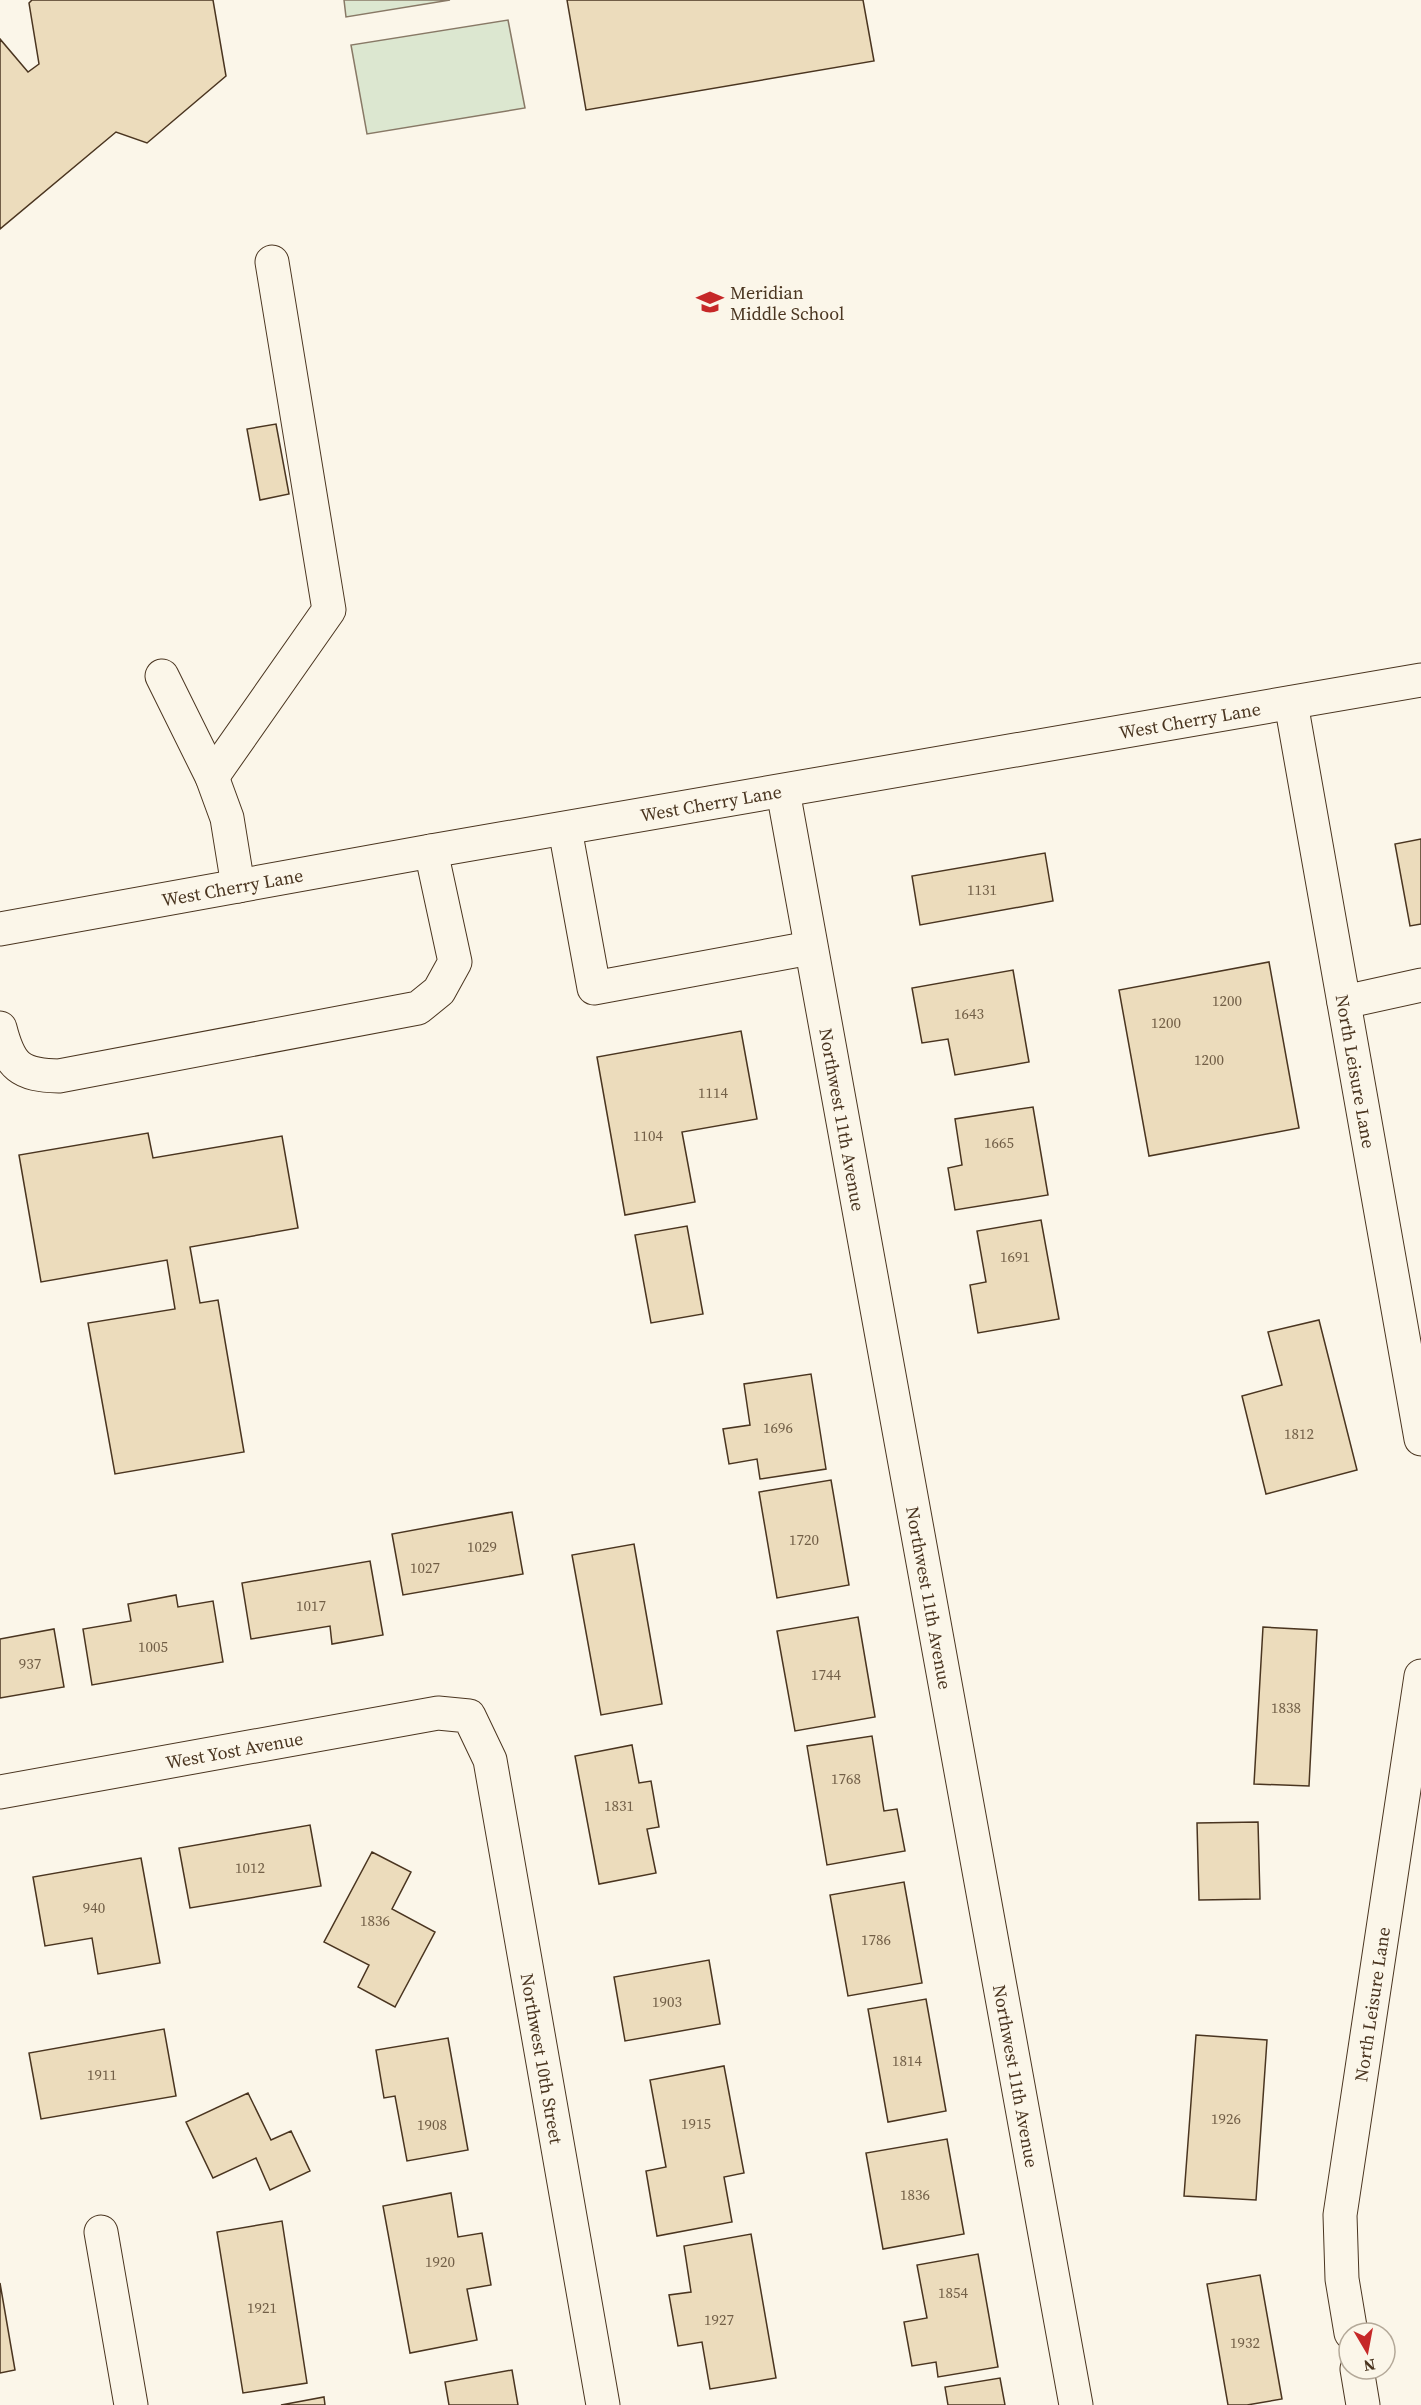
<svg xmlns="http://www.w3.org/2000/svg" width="1421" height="2405" font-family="'Source Serif 4',serif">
	<rect width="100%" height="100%" fill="#fbf6e9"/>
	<!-- green -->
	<path fill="#dce7d0" stroke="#887966" stroke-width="1.5" d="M344 0H450L346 17Z
		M508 20 525 108 367 134 351 45Z"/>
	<!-- building -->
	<path fill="#ecdcbc" stroke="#4a3520" stroke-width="1.5" d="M32 0H213L226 76 147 143 116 132 0 229V39L28 72 39 64 29 3Z
		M567 0H863L874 61 586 110Z
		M276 424 289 494 260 500 247 429Z
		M1421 839V924L1410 926 1395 844Z
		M1045 853 1053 901 920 925 912 876Z
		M1269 962 1299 1128 1149 1156 1119 990Z
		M1013 970 1029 1062 955 1075 948 1039 922 1043 912 988Z
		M741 1031 757 1119 682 1132 695 1202 625 1215 597 1057Z
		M1033 1107 1048 1195 955 1210 948 1168 962 1165 955 1119Z
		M148 1133 153 1158 282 1136 298 1228 190 1247 200 1303 218 1300 244 1452 115 1474 88 1323 175 1309 167 1260 41 1282 19 1155Z
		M1041 1220 1059 1319 978 1333 970 1285 986 1282 977 1231Z
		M687 1226 703 1314 651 1323 635 1235Z
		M1319 1320 1357 1470 1266 1494 1242 1396 1282 1385 1268 1332Z
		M811 1374 826 1469 760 1479 757 1459 729 1464 723 1429 750 1425 744 1384Z
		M831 1480 849 1585 777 1598 759 1492Z
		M512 1512 523 1574 403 1595 392 1534Z
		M634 1544 662 1704 601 1715 572 1555Z
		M370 1561 383 1635 332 1644 330 1626 251 1639 242 1583Z
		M176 1595 178 1607 213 1601 223 1662 92 1685 83 1629 131 1621 128 1604Z
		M858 1617 875 1717 795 1731 777 1631Z
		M1263 1627 1317 1630 1309 1786 1254 1784Z
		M54 1629 64 1687 0 1698V1639Z
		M872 1736 884 1811 897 1809 905 1851 827 1865 807 1746Z
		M632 1745 639 1783 651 1781 659 1827 647 1829 656 1873 599 1884 575 1756Z
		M1258 1822 1260 1899 1199 1900 1197 1823Z
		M310 1825 321 1886 190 1908 179 1848Z
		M372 1852 411 1872 392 1909 435 1932 395 2007 358 1987 369 1965 324 1942Z
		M141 1858 160 1963 98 1974 92 1938 45 1946 33 1877Z
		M904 1882 922 1983 848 1996 830 1895Z
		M709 1960 720 2024 625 2041 614 1977Z
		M926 1999 946 2111 888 2122 868 2009Z
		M164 2029 176 2096 41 2119 29 2053Z
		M1196 2035 1267 2040 1256 2200 1184 2196Z
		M448 2038 468 2150 407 2161 395 2096 384 2098 376 2050Z
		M724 2066 744 2173 724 2177 732 2222 657 2236 646 2171 666 2167 650 2080Z
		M248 2093 271 2140 291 2131 310 2171 270 2190 256 2158 213 2178 186 2122Z
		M947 2139 964 2234 883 2249 866 2153Z
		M451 2193 458 2237 482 2233 491 2285 467 2289 477 2340 410 2353 383 2206Z
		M282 2221 307 2383 243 2393 217 2232Z
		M751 2234 776 2378 710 2389 702 2342 678 2346 669 2295 691 2292 684 2246Z
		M978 2254 998 2367 938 2377 936 2362 912 2366 904 2322 927 2318 917 2265Z
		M1260 2275 1282 2399 1247 2405H1228L1207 2284Z
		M0 2283 15 2370 0 2373Z
		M512 2370 518 2405H449L445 2382Z
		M1000 2378 1005 2405H948L945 2387Z
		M324 2397 325 2405H281Z"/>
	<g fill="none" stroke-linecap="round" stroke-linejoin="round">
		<defs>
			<g id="minor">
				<path d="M162 676 212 777 227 818 238 886"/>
				<path id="s1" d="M1291 703 1421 1439"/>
				<path d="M212 777 329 610 272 262"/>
				<path id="s2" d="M783 791 1076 2405"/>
				<path d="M565 829 594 988 810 948"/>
				<path d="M1344 1002 1421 985"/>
				<path d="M0 1028C10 1067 20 1075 59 1076L418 1008 439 991 455 962 431 851"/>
				<path id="s3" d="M0 1792 438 1713 469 1716 490 1760 603 2405"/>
				<path d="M101 2232 131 2405"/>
				<path id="s4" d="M1351 2333 1342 2279 1340 2215 1421 1676"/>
				<path d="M1357 2369 1363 2405"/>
			</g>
			<g id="major">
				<path id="s5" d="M0 929 431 851 1421 680"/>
			</g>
		</defs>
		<!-- minor casing -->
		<use href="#minor" stroke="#4a3520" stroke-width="35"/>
		<!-- major casing -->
		<use href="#major" stroke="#4a3520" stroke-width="35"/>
		<!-- minor -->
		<use href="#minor" stroke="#fbf6e9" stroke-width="33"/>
		<!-- major -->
		<use href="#major" stroke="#fbf6e9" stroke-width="33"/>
	</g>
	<!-- icons -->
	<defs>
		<symbol id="school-bare" viewBox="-9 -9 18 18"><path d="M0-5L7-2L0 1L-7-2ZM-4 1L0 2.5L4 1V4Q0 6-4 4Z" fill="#c62828" stroke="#fbf6e9" stroke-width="2.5" paint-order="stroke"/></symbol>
	</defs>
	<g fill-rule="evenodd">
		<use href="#school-bare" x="691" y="283" width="38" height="38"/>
	</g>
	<g text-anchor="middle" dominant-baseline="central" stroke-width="4.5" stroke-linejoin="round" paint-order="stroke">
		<!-- number labels -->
		<g font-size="15" fill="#725f47">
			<text x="982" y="889">1131</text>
			<text x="1227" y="1000">1200</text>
			<text x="969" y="1013">1643</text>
			<text x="1166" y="1022">1200</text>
			<text x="1209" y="1059">1200</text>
			<text x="713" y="1092">1114</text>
			<text x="648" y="1135">1104</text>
			<text x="999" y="1142">1665</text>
			<text x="1015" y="1256">1691</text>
			<text x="778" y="1427">1696</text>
			<text x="1299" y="1433">1812</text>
			<text x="804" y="1539">1720</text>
			<text x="482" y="1546">1029</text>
			<text x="425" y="1567">1027</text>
			<text x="311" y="1605">1017</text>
			<text x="153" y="1646">1005</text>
			<text x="30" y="1663">937</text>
			<text x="826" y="1674">1744</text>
			<text x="1286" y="1707">1838</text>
			<text x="846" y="1778">1768</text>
			<text x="619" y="1805">1831</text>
			<text x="250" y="1867">1012</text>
			<text x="94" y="1907">940</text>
			<text x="375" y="1920">1836</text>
			<text x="876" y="1939">1786</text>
			<text x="667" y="2001">1903</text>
			<text x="907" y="2060">1814</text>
			<text x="102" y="2074">1911</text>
			<text x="1226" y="2118">1926</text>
			<text x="696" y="2123">1915</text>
			<text x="432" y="2124">1908</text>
			<text x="915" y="2194">1836</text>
			<text x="440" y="2261">1920</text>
			<text x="953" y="2292">1854</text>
			<text x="262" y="2307">1921</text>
			<text x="719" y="2319">1927</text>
			<text x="1245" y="2342">1932</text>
		</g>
		<!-- poi labels -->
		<g font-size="18" fill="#4a3520" stroke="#fbf6e9" text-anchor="start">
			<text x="730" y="292">Meridian<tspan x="730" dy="21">Middle School</tspan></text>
		</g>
		<!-- street labels -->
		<g font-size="18" fill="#4a3520" stroke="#fbf6e9">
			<text stroke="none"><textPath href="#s5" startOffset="1208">West Cherry Lane</textPath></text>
			<text stroke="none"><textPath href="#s5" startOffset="722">West Cherry Lane</textPath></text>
			<text stroke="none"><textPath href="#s5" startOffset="236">West Cherry Lane</textPath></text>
			<text stroke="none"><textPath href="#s1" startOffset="374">North Leisure Lane</textPath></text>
			<text stroke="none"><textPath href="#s2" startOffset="334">Northwest 11th Avenue</textPath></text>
			<text stroke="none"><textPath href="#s2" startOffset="820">Northwest 11th Avenue</textPath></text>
			<text stroke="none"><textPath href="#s3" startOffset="238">West Yost Avenue</textPath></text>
			<text stroke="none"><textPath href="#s4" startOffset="332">North Leisure Lane</textPath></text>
			<text stroke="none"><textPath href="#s3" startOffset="828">Northwest 10th Street</textPath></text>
			<text stroke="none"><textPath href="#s2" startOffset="1306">Northwest 11th Avenue</textPath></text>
		</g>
	</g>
	<!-- north arrow -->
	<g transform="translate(1367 2351) rotate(170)"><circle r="28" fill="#fbf6e9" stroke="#b4a999" stroke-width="1.5"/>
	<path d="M0-4.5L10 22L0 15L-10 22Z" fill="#c62828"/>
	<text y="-9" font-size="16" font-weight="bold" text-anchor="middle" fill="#4a3520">N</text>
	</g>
</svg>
